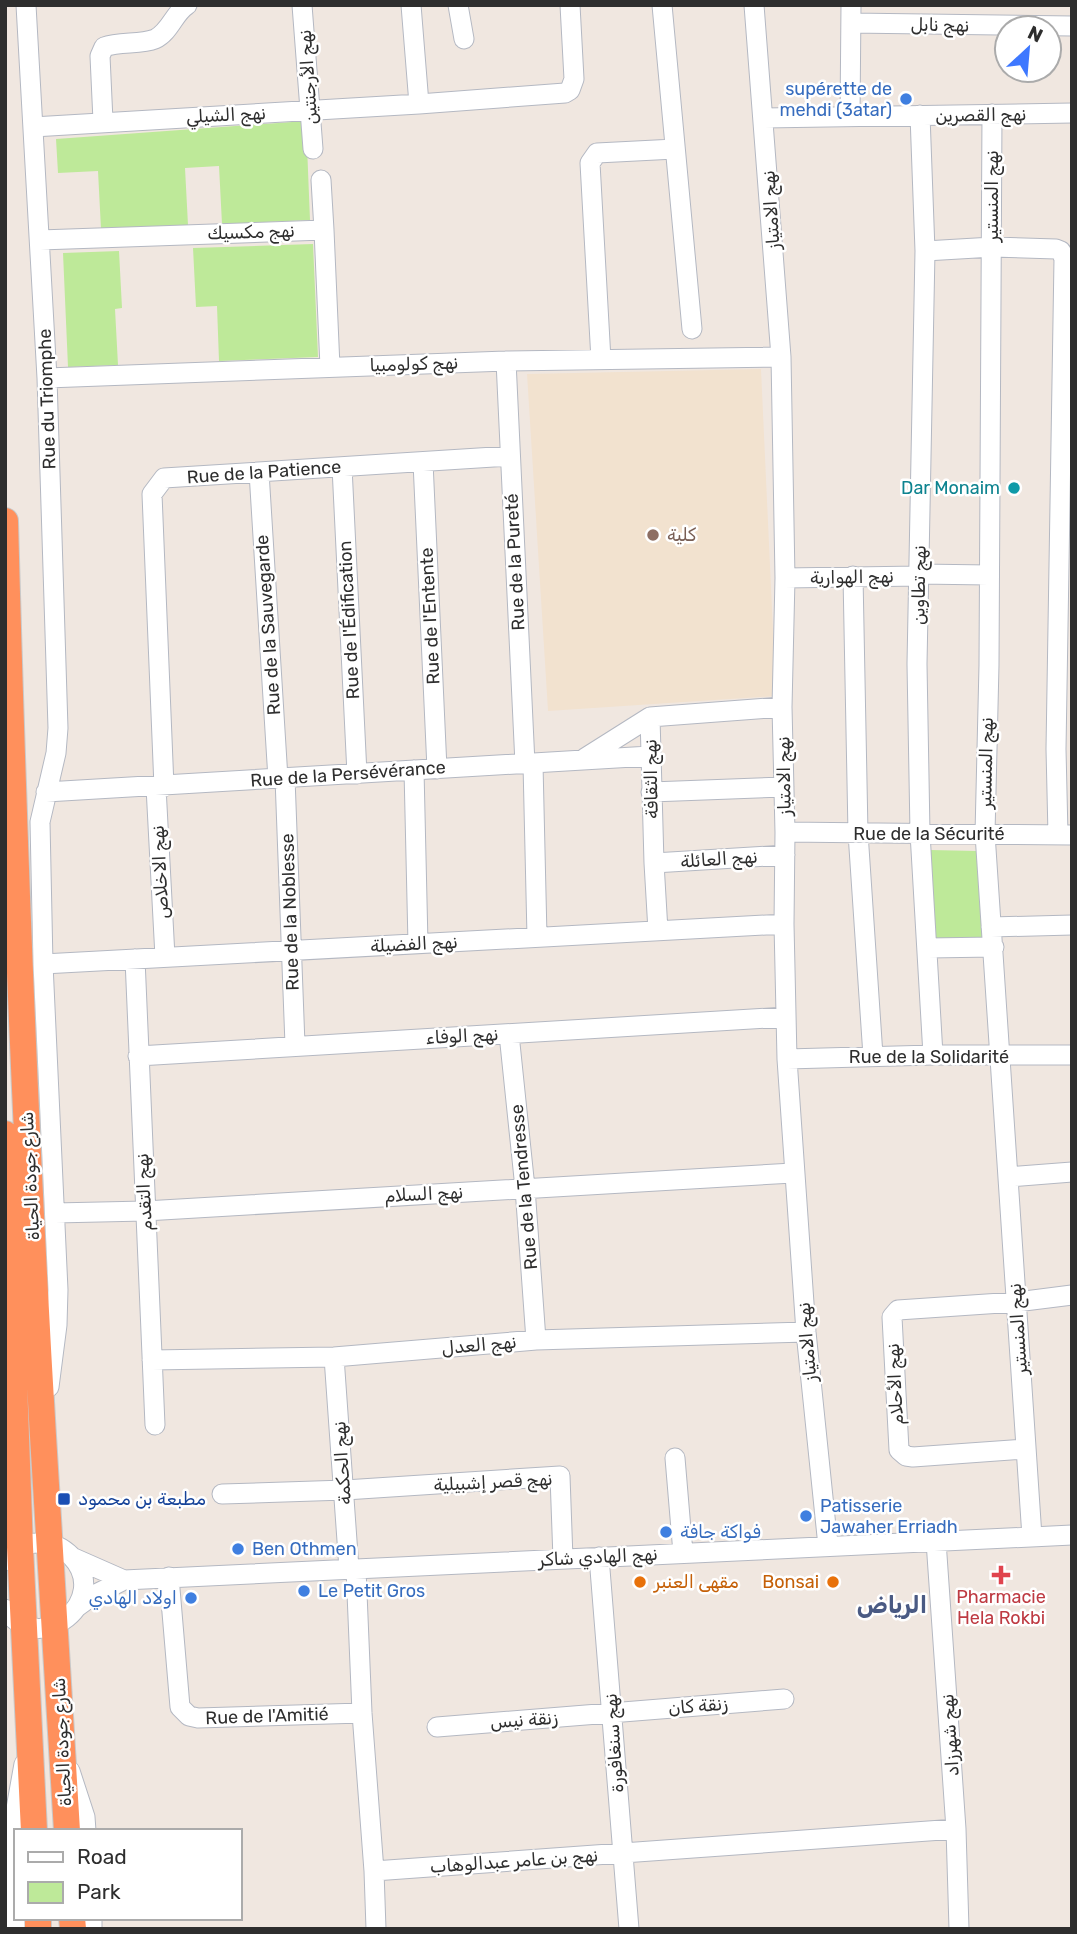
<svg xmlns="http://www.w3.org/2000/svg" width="1077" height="1934" font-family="Rubik,Vazirmatn,sans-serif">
	<rect width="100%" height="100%" fill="#f0e7e0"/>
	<!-- education -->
	<path fill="#f2e2cf" d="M761 369 776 696 548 711 527 374Z"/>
	<!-- green -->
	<path fill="#bee999" d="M306 121 310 220 222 224 219 166 185 168 188 225 101 229 98 171 58 173 56 139Z
		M313 244 318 357 219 361 217 306 196 307 193 248Z
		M119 251 122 308 115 309 118 365 68 367 63 253Z
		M930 850 977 851 986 941 935 940Z"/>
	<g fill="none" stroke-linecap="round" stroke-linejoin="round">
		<defs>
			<path id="minor" d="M26 5 47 378 58 728 56 753 40 822 43 964 58 1290 57 1325 49 1387
				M302 5 313 149
				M458 5 464 39
				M662 5 692 329
				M754 5 781 357 785 578 782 707 785 832 784 924 787 1059 806 1332 828 1546
				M851 23 1072 26
				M419 104 565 93 570 90 574 79 570 5
				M992 114 989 665 985 834 1032 1537
				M920 115 925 251 917 664 920 833 933 1055
				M850 117 851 5
				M764 118 1072 113
				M103 121 100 56 104 47C120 41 140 45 155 39 170 32 174 13 187 5
				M33 127 419 104 411 5
				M321 180 324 230
				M40 240 324 230 330 367
				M925 251 993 247 1056 249 1061 251 1064 259 1056 749 1058 835
				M601 360 590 163 597 153 675 149
				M506 361 525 764
				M47 378 506 361 781 357
				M423 462 437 769
				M342 467 357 774
				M259 472 278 779
				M919 574 989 575
				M853 576 858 833 873 1056
				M785 578 919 576
				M585 758 650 717
				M533 764 537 937
				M414 770 418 944
				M285 778 295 1045
				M156 787 165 957
				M164 787 152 494 164 478 510 456
				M46 792 650 756
				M651 792 784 787
				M785 832 1072 835
				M654 863 785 855
				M991 927 1072 925
				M658 931 654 863 650 717 782 707
				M928 948 994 947
				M135 959 155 1425
				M43 964 784 924
				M509 1034 525 1188 536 1340
				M138 1056 786 1017
				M787 1059 933 1055H1072
				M1008 1177 1072 1172
				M55 1213 145 1211 793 1173
				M334 1357 349 1569
				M152 1360 334 1357 536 1340 806 1332
				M1026 1449 913 1457 906 1456 899 1450 892 1317 898 1310 1016 1302 1072 1295
				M675 1458 683 1553
				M222 1494 345 1490 560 1476 563 1559
				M936 1541 956 1829 959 1929
				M599 1557 629 1929
				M74 1558 124 1580
				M5 1561C14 1548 28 1542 42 1543 54 1543 63 1548 71 1556 113 1599 40 1660 5 1609
				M356 1569 362 1713 374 1871 956 1829
				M169 1577 180 1707 189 1716 198 1718 362 1713
				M77 1607 92 1596 124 1580 1072 1535
				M437 1727 784 1699
				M70 1771 85 1817 86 1831
				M374 1871 376 1929
				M92 1918V1929
				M15 1929 12 1831 24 1764"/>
			<path id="highway" d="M5 521C13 826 25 1132 43 1436 50 1568 60 1699 67 1831
				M5 1134 20 1547 34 1831
				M38 1918V1929
				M72 1918 73 1929"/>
		</defs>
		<!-- minor casing -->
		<use href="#minor" stroke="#b4b8c2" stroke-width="21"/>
		<!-- highway casing -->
		<use href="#highway" stroke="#c9c9c9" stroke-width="28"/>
		<!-- minor -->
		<use href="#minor" stroke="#fff" stroke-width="19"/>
		<!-- highway -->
		<use href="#highway" stroke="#ff905c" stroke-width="26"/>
	</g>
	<!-- markers -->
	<g fill="#3f7fe0" stroke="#fff" stroke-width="2.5">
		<circle cx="906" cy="99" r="7"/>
		<circle cx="806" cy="1516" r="7"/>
		<circle cx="666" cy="1532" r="7"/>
		<circle cx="238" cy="1549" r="7"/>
		<circle cx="304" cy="1591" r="7"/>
		<circle cx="191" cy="1598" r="7"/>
	</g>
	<circle fill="#0f9aa8" stroke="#fff" stroke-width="2.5" cx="1014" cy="488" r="7"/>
	<circle fill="#8d6e63" stroke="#fff" stroke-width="2.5" cx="653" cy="535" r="7"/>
	<rect fill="#1a4fb4" stroke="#fff" stroke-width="2.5" x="57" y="1492" width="14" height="14" rx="3.5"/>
	<path fill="#e0444e" stroke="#fff" stroke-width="2.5" d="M997.5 1564.5h7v7h7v7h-7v7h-7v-7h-7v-7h7z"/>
	<g fill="#e8710a" stroke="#fff" stroke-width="2.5">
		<circle cx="640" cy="1582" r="7"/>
		<circle cx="833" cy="1582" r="7"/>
	</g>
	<g text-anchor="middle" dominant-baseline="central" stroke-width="5" stroke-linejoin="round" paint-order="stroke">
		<!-- street labels -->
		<g font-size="18" fill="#2e2e2e" stroke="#fff">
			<text transform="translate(940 25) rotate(1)">نهج نابل</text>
			<text transform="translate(308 77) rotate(-94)">نهج الأرجنتين</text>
			<text transform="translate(226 115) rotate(-3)">نهج الشيلي</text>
			<text transform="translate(981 115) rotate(-1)">نهج القصرين</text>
			<text transform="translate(992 196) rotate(-90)">نهج المنستير</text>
			<text transform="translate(771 210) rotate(-94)">نهج الامتياز</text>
			<text transform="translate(251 232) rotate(-2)">نهج مكسيك</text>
			<text transform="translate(414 364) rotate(-2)">نهج كولومبيا</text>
			<text transform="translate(47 399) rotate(-92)">Rue du Triomphe</text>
			<text transform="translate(264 472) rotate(-4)">Rue de la Patience</text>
			<text transform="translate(515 562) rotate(-93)">Rue de la Pureté</text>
			<text transform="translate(852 577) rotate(-1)">نهج الهوارية</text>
			<text transform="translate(919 585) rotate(-89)">نهج تطاوين</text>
			<text transform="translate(430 616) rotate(-93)">Rue de l'Entente</text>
			<text transform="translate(349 620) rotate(-93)">Rue de l'Édification</text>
			<text transform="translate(268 625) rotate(-94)">Rue de la Sauvegarde</text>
			<text transform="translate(986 763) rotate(-89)">نهج المنستير</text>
			<text transform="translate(348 774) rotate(-4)">Rue de la Persévérance</text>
			<text transform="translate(784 776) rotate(-91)">نهج الامتياز</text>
			<text transform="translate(651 779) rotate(-91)">نهج الثقافة</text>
			<text x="929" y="834">Rue de la Sécurité</text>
			<text transform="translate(719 859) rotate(-4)">نهج العائلة</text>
			<text transform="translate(160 872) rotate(-93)">نهج الاخلاص</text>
			<text transform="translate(290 912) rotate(-92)">Rue de la Noblesse</text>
			<text transform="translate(414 944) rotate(-3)">نهج الفضيلة</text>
			<text transform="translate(462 1036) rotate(-3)">نهج الوفاء</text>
			<text x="929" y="1057">Rue de la Solidarité</text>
			<text transform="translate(30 1176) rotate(-93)">شارع جودة الحياة</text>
			<text transform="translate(524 1187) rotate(-95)">Rue de la Tendresse</text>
			<text transform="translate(144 1192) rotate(-93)">نهج التقدم</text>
			<text transform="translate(424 1194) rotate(-3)">نهج السلام</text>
			<text transform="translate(1018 1329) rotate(-94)">نهج المنستير</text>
			<text transform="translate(807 1342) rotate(-95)">نهج الامتياز</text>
			<text transform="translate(479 1345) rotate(-5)">نهج العدل</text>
			<text transform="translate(895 1384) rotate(-93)">نهج الأحلام</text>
			<text transform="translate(342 1463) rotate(-94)">نهج الحكمة</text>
			<text transform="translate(493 1482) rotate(-3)">نهج قصر إشبيلية</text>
			<text transform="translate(598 1557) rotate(-3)">نهج الهادي شاكر</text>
			<text transform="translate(698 1706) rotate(-5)">زنقة كان</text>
			<text transform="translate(267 1716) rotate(-2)">Rue de l'Amitié</text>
			<text transform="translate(524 1720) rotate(-4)">زنقة نيس</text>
			<text transform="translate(950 1735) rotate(-94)">نهج شهرزاد</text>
			<text transform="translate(62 1742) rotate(-93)">شارع جودة الحياة</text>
			<text transform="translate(614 1743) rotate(-94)">نهج سنغافورة</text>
			<text transform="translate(514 1861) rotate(-4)">نهج بن عامر عبدالوهاب</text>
		</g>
		<!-- shop labels -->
		<g font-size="18" fill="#366cbe" stroke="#fff" text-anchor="start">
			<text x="892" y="89" text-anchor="end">supérette de<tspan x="892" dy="21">mehdi (3atar)</tspan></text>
			<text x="820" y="1506">Patisserie<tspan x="820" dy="21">Jawaher Erriadh</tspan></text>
			<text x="680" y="1532">فواكة جافة</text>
			<text x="252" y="1549">Ben Othmen</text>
			<text x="318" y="1591">Le Petit Gros</text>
			<text x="177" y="1598" text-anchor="end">اولاد الهادي</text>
		</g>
		<!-- culture labels -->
		<g font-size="18" fill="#0d838f" stroke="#fff" text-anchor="end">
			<text x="1000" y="488">Dar Monaim</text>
		</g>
		<!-- education labels -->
		<g font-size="18" fill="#785e54" stroke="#fff" text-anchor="start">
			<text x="667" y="535">كلية</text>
		</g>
		<!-- transit labels -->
		<g font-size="18" fill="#164399" stroke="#fff" text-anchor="start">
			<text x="78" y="1499">مطبعة بن محمود</text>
		</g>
		<!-- food labels -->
		<g font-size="18" fill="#c56008" stroke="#fff" text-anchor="start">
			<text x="654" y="1582">مقهى العنبر</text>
			<text x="819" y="1582" text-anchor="end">Bonsai</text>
		</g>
		<!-- health labels -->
		<g font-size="18" fill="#be3a42" stroke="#fff">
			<text x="1001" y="1597">Pharmacie<tspan x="1001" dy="21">Hela Rokbi</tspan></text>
		</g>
		<!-- district labels -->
		<g font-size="24" font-weight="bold" fill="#4a5a83" stroke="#fff">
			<text x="892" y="1605">الرياض</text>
		</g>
	</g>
	<!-- border -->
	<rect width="1077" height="1934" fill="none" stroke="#2e2e2e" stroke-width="14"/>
	<!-- legend -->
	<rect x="14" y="1829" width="228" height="91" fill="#ffffff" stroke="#ababab" stroke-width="2"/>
	<rect x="28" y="1852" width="35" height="10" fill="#ffffff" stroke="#ababab" stroke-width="2"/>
	<text x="77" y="1864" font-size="21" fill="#2e2e2e">Road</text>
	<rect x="28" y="1882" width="35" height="21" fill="#bee999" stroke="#ababab" stroke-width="2"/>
	<text x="77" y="1899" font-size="21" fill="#2e2e2e">Park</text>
	<!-- north arrow -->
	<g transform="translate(1028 49) rotate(26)"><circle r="33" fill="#ffffff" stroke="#ababab" stroke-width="2"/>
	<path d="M0-5L12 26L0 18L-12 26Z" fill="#3e78ff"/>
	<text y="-10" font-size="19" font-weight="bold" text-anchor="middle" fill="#2e2e2e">N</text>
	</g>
</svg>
